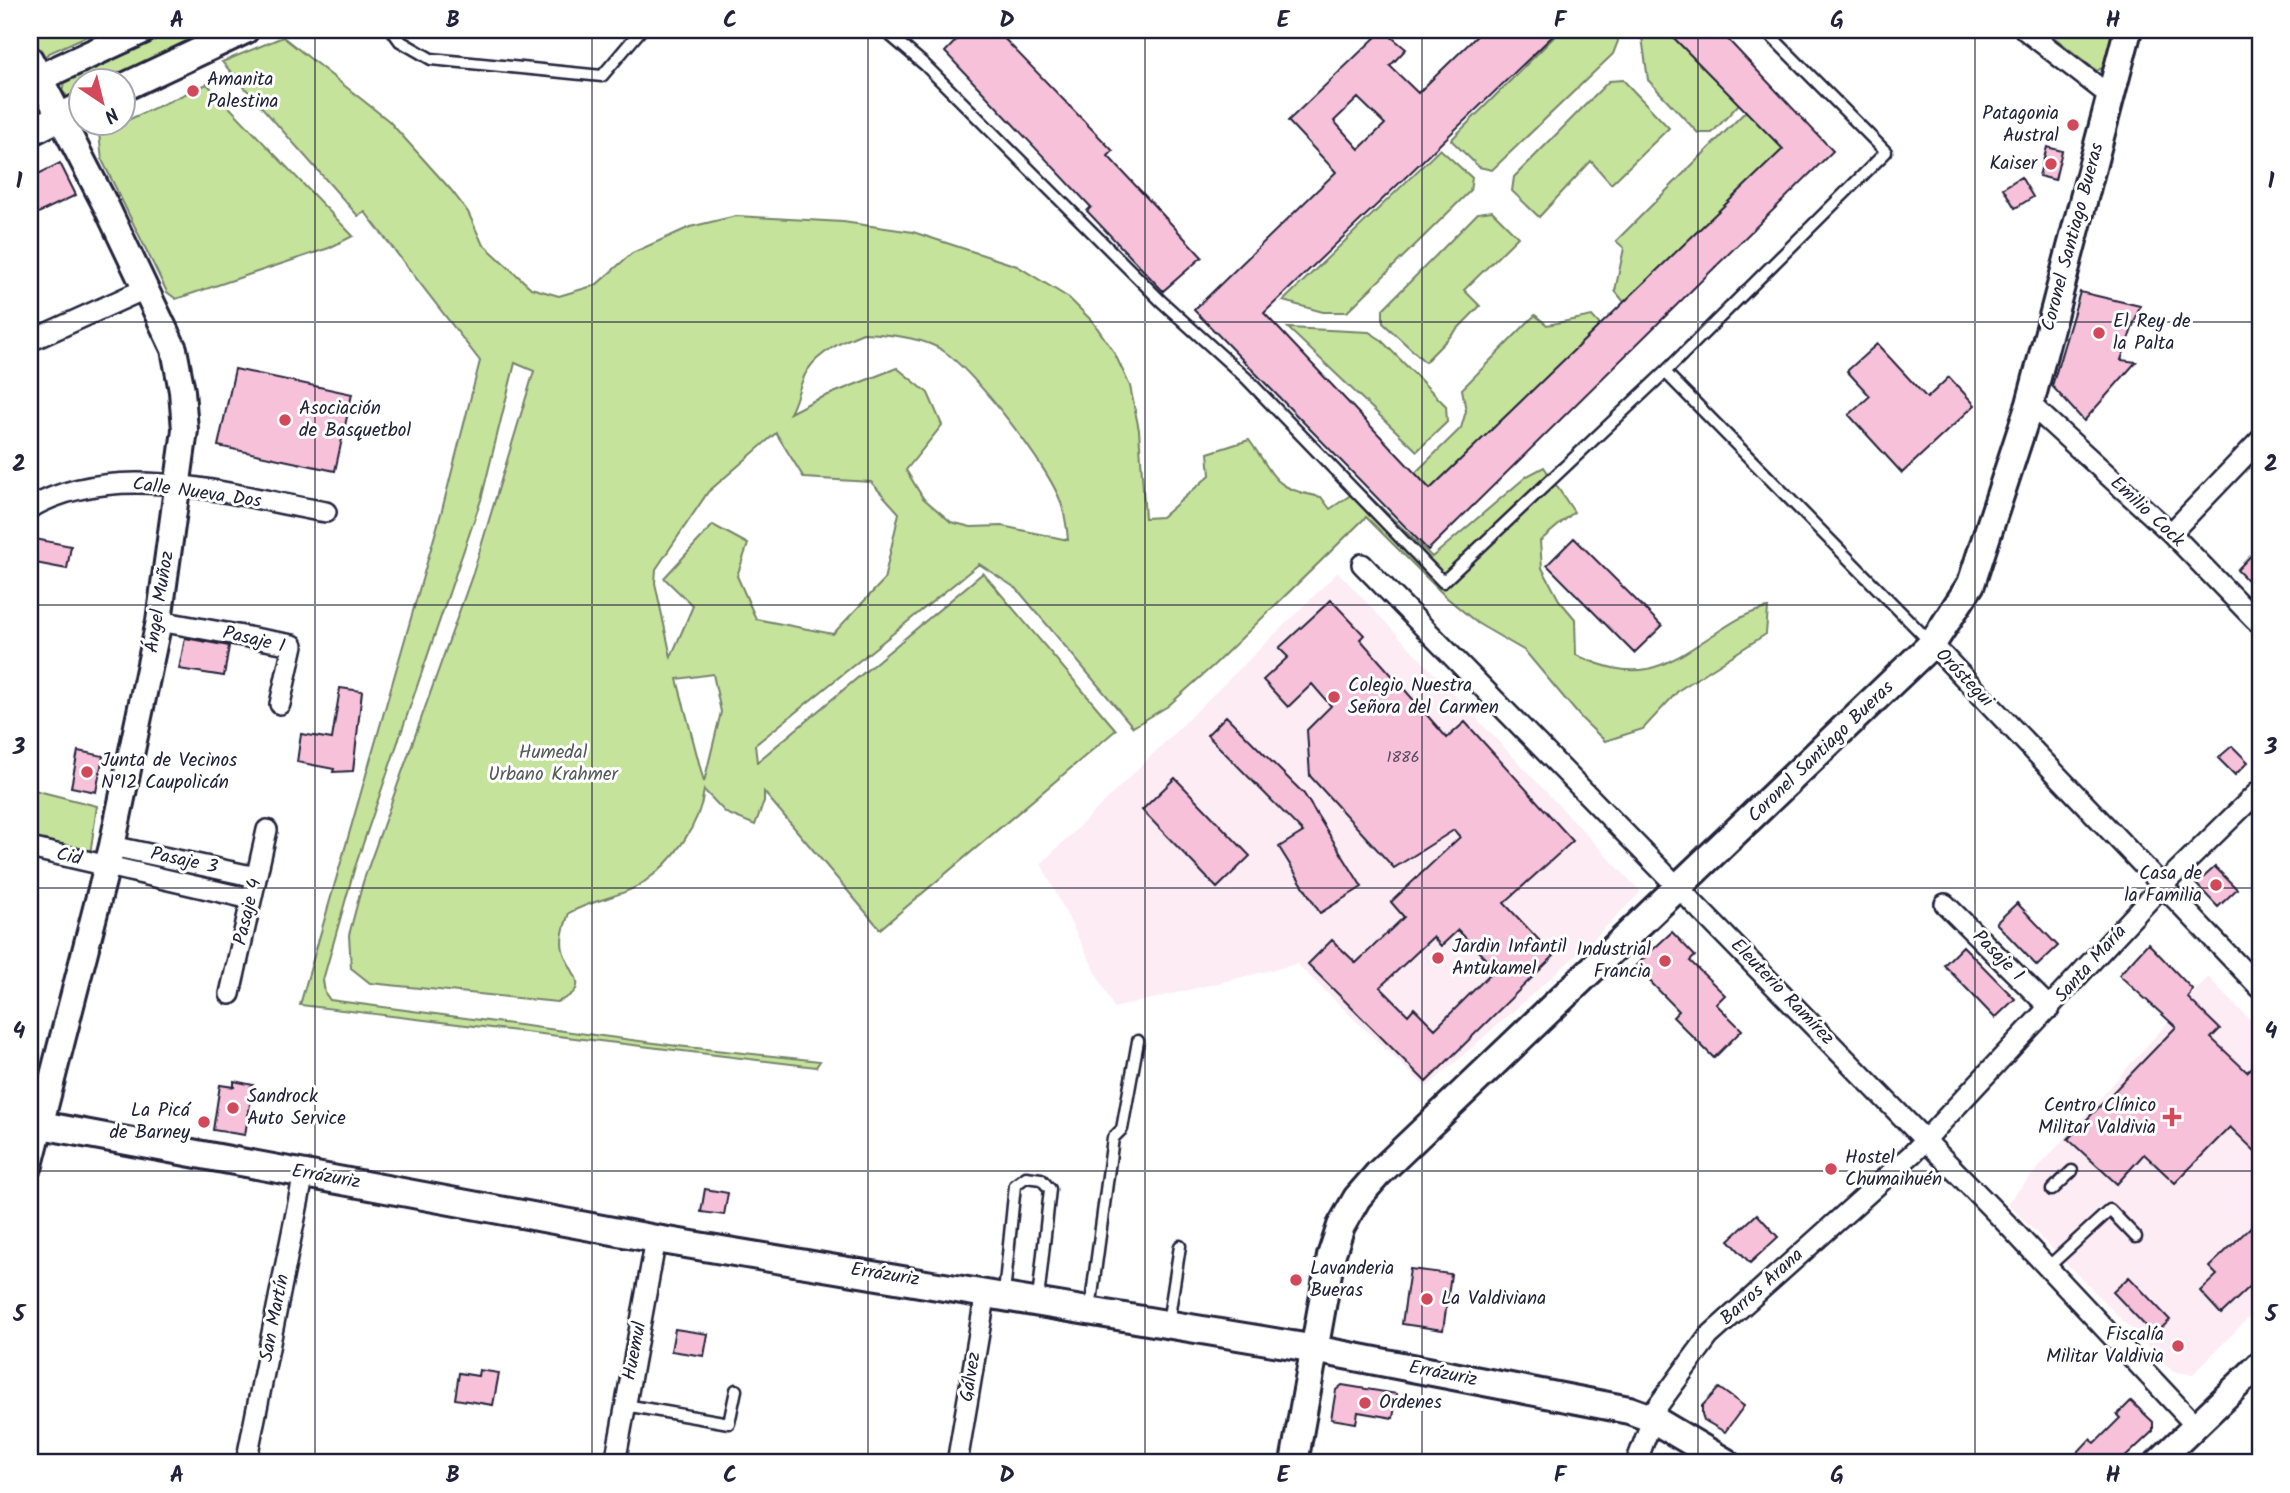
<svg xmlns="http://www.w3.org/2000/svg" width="2290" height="1493" font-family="Kalam,sans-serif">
	<rect width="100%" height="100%" fill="#fff"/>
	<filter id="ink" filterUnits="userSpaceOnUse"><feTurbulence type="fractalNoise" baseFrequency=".0143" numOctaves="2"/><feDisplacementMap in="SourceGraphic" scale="14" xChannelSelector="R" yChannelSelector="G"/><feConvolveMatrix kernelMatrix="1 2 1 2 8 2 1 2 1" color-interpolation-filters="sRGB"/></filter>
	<g filter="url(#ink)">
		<!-- built -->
		<path fill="#fdecf4" d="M1338 572 1641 892 1579 953 1426 1088 1297 964 1114 1008 1041 864Z
			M2208 977 2260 1030V1306L2193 1374 2173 1372 2007 1203Z"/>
		<!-- green -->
		<path fill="#c5e39b" stroke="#74826b" stroke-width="2" fill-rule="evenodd" d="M30 30H100L49 53 38 62 30 40Z
			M174 30H225L117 80H80V97L70 99 62 91 65 80Z
			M1561 30H1617L1618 41 1613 54 1492 170 1479 167 1451 140Z
			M1641 30H1666L1739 104 1712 133H1698L1648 80Z
			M2057 30H2113L2103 67 2097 71 2050 34Z
			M283 37 389 121 451 190 468 212 482 243 531 288 559 296 596 285 632 253 690 227 736 216 843 222 913 232 1017 266 1069 298 1093 322 1114 352 1130 386 1139 430 1145 518 1162 517 1210 475 1208 453 1249 440C1277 478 1271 488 1321 497L1330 509 1361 488 1432 557 1527 476 1544 467 1574 512 1540 541 1542 568 1559 600 1575 619 1576 655C1643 685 1662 668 1719 631 1736 620 1748 612 1768 608L1766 634 1679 690 1643 729 1605 741 1582 719 1525 651 1477 623 1446 597 1366 517 1215 664 1168 706 1133 727 1017 589 979 564 755 745 757 762 983 573 1116 730 880 929 764 792V801L755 825 726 813 704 790C700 825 673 862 644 882 623 897 593 899 569 913 565 925 560 937 563 950 569 974 595 987 557 1002L370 983 351 968 349 935 363 882 473 573 534 371 515 363 481 500 354 870 323 980 325 993 330 1000 677 1046 820 1061 816 1067 300 1005 442 510 480 361 365 212 358 216 222 62ZM863 333C886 334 922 337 942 350 973 370 1050 468 1061 503 1065 515 1067 527 1068 540L1002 526 971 527 951 522 923 498 906 470 942 425 928 393 897 368 813 401 790 413C797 401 799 384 807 371 819 352 843 341 863 333ZM776 433 804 478 871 482 899 513 884 580 833 634 756 619 737 576 748 544 713 525 664 578 693 606 671 657 655 583 656 569 708 492ZM713 674 721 712 704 782 677 679Z
			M1623 80 1669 128 1611 184 1591 161 1539 217 1512 191 1514 177 1609 81Z
			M207 84 353 236 329 248 176 299 167 292 102 160 99 133Z
			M1746 111 1783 149 1624 302 1615 291 1624 248 1616 241Z
			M1440 149 1472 178 1470 191 1347 312H1323L1283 301Z
			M1492 211 1518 237 1464 290 1480 306 1425 362 1383 323V309L1478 213Z
			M1535 315 1547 325 1592 316 1600 325 1430 489 1415 473 1461 428 1466 411 1462 389Z
			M1288 328 1369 332 1380 339 1446 406 1447 422 1417 451Z
			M30 789 97 806 90 855 30 842Z"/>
		<!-- building -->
		<path fill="#f7c1da" stroke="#22223b" stroke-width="2" fill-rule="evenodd" d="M966 30H996L1113 151 1108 156 1202 257 1163 291 1087 211 1091 207 945 52Z
			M1383 30 1406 49 1390 66 1418 93 1483 30H1559L1264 313 1430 489 1783 149 1666 30H1719L1833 151 1428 550 1194 310 1336 172 1288 121ZM1358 98 1385 124 1359 149 1334 121Z
			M2047 147 2062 151 2055 180 2039 176Z
			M60 163 76 195 30 217V178Z
			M2021 177 2033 197 2015 208 2003 188Z
			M2080 292 2140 306 2121 360 2136 362 2084 421 2052 386Z
			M1877 344 1927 398 1949 377 1975 405 1902 473 1849 415 1870 396 1847 371Z
			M235 369 352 394 335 471 218 446Z
			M30 538 71 546 67 569 30 562Z
			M1574 538 1662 626 1634 653 1547 565Z
			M2260 546V593L2237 570Z
			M1331 600 1364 635 1360 639 1447 738 1465 722 1573 841 1504 903 1554 956 1426 1082 1308 964 1332 940 1356 963 1404 917 1391 902 1460 837 1454 830 1394 868 1310 776 1307 730 1331 706 1312 684 1288 707 1263 680 1288 657 1279 648ZM1458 930 1495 969 1435 1029 1414 1008 1408 1015 1380 987 1433 937 1441 946Z
			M185 638 229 646 224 676 179 669Z
			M340 688 362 691 353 771 333 772 334 769 297 762 301 734 332 739Z
			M1226 716 1304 794 1362 887 1320 913 1279 847 1303 832 1207 735Z
			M2232 746 2248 762 2235 775 2218 758Z
			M78 751 103 756 96 792 71 787Z
			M1175 778 1250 856 1217 888 1142 810Z
			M2215 867 2237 889 2218 907 2196 884Z
			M2017 903 2058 946 2037 966 1996 923Z
			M1672 932 1695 956 1690 961 1725 995 1716 1004 1742 1030 1714 1058 1673 1017 1679 1011 1635 966Z
			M2148 943 2192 989 2188 998 2220 1029 2211 1038 2247 1072 2260 1060V1156L2230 1127 2175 1183 2144 1154 2117 1184 2068 1139 2176 1027 2119 975Z
			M1963 946 2015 999 1995 1018 1944 965Z
			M234 1081 253 1085 245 1135 213 1130 220 1085 234 1087Z
			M705 1189 728 1193 724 1215 701 1212Z
			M1757 1214 1778 1237 1750 1263 1729 1240Z
			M2260 1218V1277L2221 1314 2200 1291 2217 1275 2209 1267Z
			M1410 1269 1451 1274 1443 1330 1402 1324Z
			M2129 1277 2170 1320 2154 1335 2113 1292Z
			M675 1329 708 1334 704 1356 671 1351Z
			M479 1370 499 1373 493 1405 455 1399 459 1373 478 1376Z
			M1342 1385 1397 1394 1393 1418 1358 1412 1356 1423 1331 1419 1336 1390Z
			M1719 1388 1744 1406 1725 1432 1704 1420 1702 1414V1406Z
			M2131 1401 2153 1422V1431L2119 1463H2087L2077 1453 2090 1439 2095 1443 2120 1418 2117 1415Z"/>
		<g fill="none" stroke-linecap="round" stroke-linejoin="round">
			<defs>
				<path id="service" d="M392 30 400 41 431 59 602 76 641 30
					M884 30 925 65 1161 301 1246 378 1443 582 1665 372 1886 152 1765 30
					M1665 372 1932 644
					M2052 1190 2072 1171
					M2048 1267 2110 1210 2136 1237
					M1004 1294 1015 1185 1026 1177 1041 1179 1050 1189 1038 1300
					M1090 1310 1113 1138 1122 1129 1138 1041
					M1168 1323 1180 1246
					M625 1405 729 1423 736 1390"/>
				<path id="minor" d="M2025 30 2110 96
					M30 341 147 288
					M2030 404 2171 533 2260 625
					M30 508C118 458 233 496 326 512
					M2171 533 2260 440
					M1362 564 2006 1223 2196 1426
					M159 621 293 645 280 704
					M1932 644 2260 988
					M112 846 256 877
					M30 848 251 899
					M1945 904 2050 1008
					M230 994 267 830
					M246 1463 304 1173
					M615 1463 656 1239
					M957 1463 986 1292
					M1636 1463 1657 1407 1709 1336 1913 1153 2162 886 2260 790"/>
				<path id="tertiary" d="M30 59 107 208 174 349 182 391 185 430 159 621 112 846 30 1165
					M2157 1463 2260 1364"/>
				<path id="secondary" d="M30 82 143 30
					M122 88 245 30
					M30 132 80 107
					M30 1123 656 1239 1298 1346 1629 1410 1651 1418 1727 1463
					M1294 1463 1331 1256 1341 1226 1357 1198 1378 1174 1932 644 1971 584 2030 404 2128 30"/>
			</defs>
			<!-- service casing -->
			<use href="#service" stroke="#22223b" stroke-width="15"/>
			<!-- minor casing -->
			<use href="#minor" stroke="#22223b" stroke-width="24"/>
			<!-- tertiary casing -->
			<use href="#tertiary" stroke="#22223b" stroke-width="30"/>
			<!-- secondary casing -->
			<use href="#secondary" stroke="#22223b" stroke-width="32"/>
			<!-- service -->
			<use href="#service" stroke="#fff" stroke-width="10"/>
			<!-- minor -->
			<use href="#minor" stroke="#fff" stroke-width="19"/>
			<!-- tertiary -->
			<use href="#tertiary" stroke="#fff" stroke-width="24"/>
			<!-- secondary -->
			<use href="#secondary" stroke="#fff" stroke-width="26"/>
		</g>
	</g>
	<!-- grid -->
	<path fill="none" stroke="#22223b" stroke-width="2" stroke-opacity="0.55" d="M315 30V1463M592 30V1463M868 30V1463M1145 30V1463M1422 30V1463M1698 30V1463M1975 30V1463M30 322H2260M30 605H2260M30 888H2260M30 1171H2260"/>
	<!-- markers -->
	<g fill="#d1495b" stroke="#fff" stroke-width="2.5">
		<circle cx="193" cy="91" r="7"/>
		<circle cx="2073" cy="125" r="7"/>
		<circle cx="2051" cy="164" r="7"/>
		<circle cx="2099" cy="333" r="7"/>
		<circle cx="285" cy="420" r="7"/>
		<circle cx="1334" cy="697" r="7"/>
		<circle cx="87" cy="772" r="7"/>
		<circle cx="2216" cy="885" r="7"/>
		<circle cx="1438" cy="958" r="7"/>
		<circle cx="1665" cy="961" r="7"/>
		<circle cx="233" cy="1108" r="7"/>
		<path d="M2168.5 1106.5h7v7h7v7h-7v7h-7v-7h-7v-7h7z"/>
		<circle cx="204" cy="1122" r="7"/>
		<circle cx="1831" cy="1169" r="7"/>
		<circle cx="1296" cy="1280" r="7"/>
		<circle cx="1427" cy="1299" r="7"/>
		<circle cx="2178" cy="1346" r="7"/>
		<circle cx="1365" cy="1403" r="7"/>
	</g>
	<g text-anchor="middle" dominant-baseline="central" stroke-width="6" stroke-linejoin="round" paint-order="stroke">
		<!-- number labels -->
		<g font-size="16" fill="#574a63">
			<text x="1403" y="757">1886</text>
		</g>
		<!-- poi labels -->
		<g font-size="19" fill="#22223b" stroke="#fff" text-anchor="start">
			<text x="207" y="80">Amanita<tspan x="207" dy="22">Palestina</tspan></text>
			<text x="2059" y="114" text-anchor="end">Patagonia<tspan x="2059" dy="22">Austral</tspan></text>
			<text x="2037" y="164" text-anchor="end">Kaiser</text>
			<text x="2113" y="322">El Rey de<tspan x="2113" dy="22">la Palta</tspan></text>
			<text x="299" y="409">Asociación<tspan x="299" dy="22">de Basquetbol</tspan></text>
			<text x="1348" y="686">Colegio Nuestra<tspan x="1348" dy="22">Señora del Carmen</tspan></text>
			<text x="101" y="761">Junta de Vecinos<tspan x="101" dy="22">N°12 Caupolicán</tspan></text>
			<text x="2202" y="874" text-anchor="end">Casa de<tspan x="2202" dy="22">la Familia</tspan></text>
			<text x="1452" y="947">Jardin Infantil<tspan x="1452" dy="22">Antukamel</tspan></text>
			<text x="1651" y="950" text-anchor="end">Industrial<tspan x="1651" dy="22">Francia</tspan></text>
			<text x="247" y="1097">Sandrock<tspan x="247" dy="22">Auto Service</tspan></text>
			<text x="2156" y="1106" text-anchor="end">Centro Clínico<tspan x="2156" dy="22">Militar Valdivia</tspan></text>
			<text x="190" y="1111" text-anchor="end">La Picá<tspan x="190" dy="22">de Barney</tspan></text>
			<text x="1845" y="1158">Hostel<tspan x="1845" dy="22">Chumaihuén</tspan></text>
			<text x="1310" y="1269">Lavanderia<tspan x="1310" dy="22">Bueras</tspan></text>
			<text x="1441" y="1299">La Valdiviana</text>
			<text x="2164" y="1335" text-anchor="end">Fiscalía<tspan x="2164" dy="22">Militar Valdivia</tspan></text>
			<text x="1379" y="1403">Ordenes</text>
		</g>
		<!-- street labels -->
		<g font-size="19" fill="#22223b" stroke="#fff">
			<text transform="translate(2073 237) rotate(-75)">Coronel Santiago Bueras</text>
			<text transform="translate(197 493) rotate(8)">Calle Nueva Dos</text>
			<text transform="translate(2147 512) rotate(43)">Emilio Cock</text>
			<text transform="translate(160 602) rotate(-81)">Ángel Muñoz</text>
			<text transform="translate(254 640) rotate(13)">Pasaje 1</text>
			<text transform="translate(1964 678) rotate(46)">Oróstegui</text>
			<text transform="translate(1821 752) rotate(-44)">Coronel Santiago Bueras</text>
			<text transform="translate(69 857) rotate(13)">Cid</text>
			<text transform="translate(184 861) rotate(12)">Pasaje 3</text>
			<text transform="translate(248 912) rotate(-77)">Pasaje 4</text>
			<text transform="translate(1998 956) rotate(45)">Pasaje 1</text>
			<text transform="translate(2091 964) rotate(-48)">Santa María</text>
			<text transform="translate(1782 992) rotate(46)">Eleuterio Ramírez</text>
			<text transform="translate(326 1177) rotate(10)">Errázuriz</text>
			<text transform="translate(885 1275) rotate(9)">Errázuriz</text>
			<text transform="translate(1762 1287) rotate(-42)">Barros Arana</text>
			<text transform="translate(275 1318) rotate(-79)">San Martín</text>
			<text transform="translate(635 1351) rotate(-79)">Huemul</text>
			<text transform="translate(1443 1374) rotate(11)">Errázuriz</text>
			<text transform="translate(971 1377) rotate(-81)">Gálvez</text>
		</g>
		<!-- park labels -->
		<g font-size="19" fill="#535c58" stroke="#fff">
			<text x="553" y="753">Humedal<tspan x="553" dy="22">Urbano Krahmer</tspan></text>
		</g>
	</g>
	<!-- margin -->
	<rect width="2290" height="1493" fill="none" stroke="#fff" stroke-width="77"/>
	<!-- north arrow -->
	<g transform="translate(102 102) rotate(145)"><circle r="33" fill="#ffffff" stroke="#a7a7b1" stroke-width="2"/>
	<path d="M0-5L12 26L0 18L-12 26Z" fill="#d1495b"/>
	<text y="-10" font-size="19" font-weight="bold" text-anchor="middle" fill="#22223b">N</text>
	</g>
	<rect x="38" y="38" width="2214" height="1416" fill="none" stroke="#22223b" stroke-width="2.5"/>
	<g font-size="23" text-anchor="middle" font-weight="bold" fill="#22223b">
		<text x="177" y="27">A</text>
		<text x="453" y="27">B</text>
		<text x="730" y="27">C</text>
		<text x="1007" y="27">D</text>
		<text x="1283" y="27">E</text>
		<text x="1560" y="27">F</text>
		<text x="1837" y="27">G</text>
		<text x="2113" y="27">H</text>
		<text x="19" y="188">1</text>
		<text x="2271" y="188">1</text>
		<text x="19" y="471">2</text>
		<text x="2271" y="471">2</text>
		<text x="19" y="754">3</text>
		<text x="2271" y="754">3</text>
		<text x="19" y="1038">4</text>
		<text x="2271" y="1038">4</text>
		<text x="19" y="1321">5</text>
		<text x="2271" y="1321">5</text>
		<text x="177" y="1482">A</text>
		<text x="453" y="1482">B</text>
		<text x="730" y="1482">C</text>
		<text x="1007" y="1482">D</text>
		<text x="1283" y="1482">E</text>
		<text x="1560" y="1482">F</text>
		<text x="1837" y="1482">G</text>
		<text x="2113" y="1482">H</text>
	</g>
</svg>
